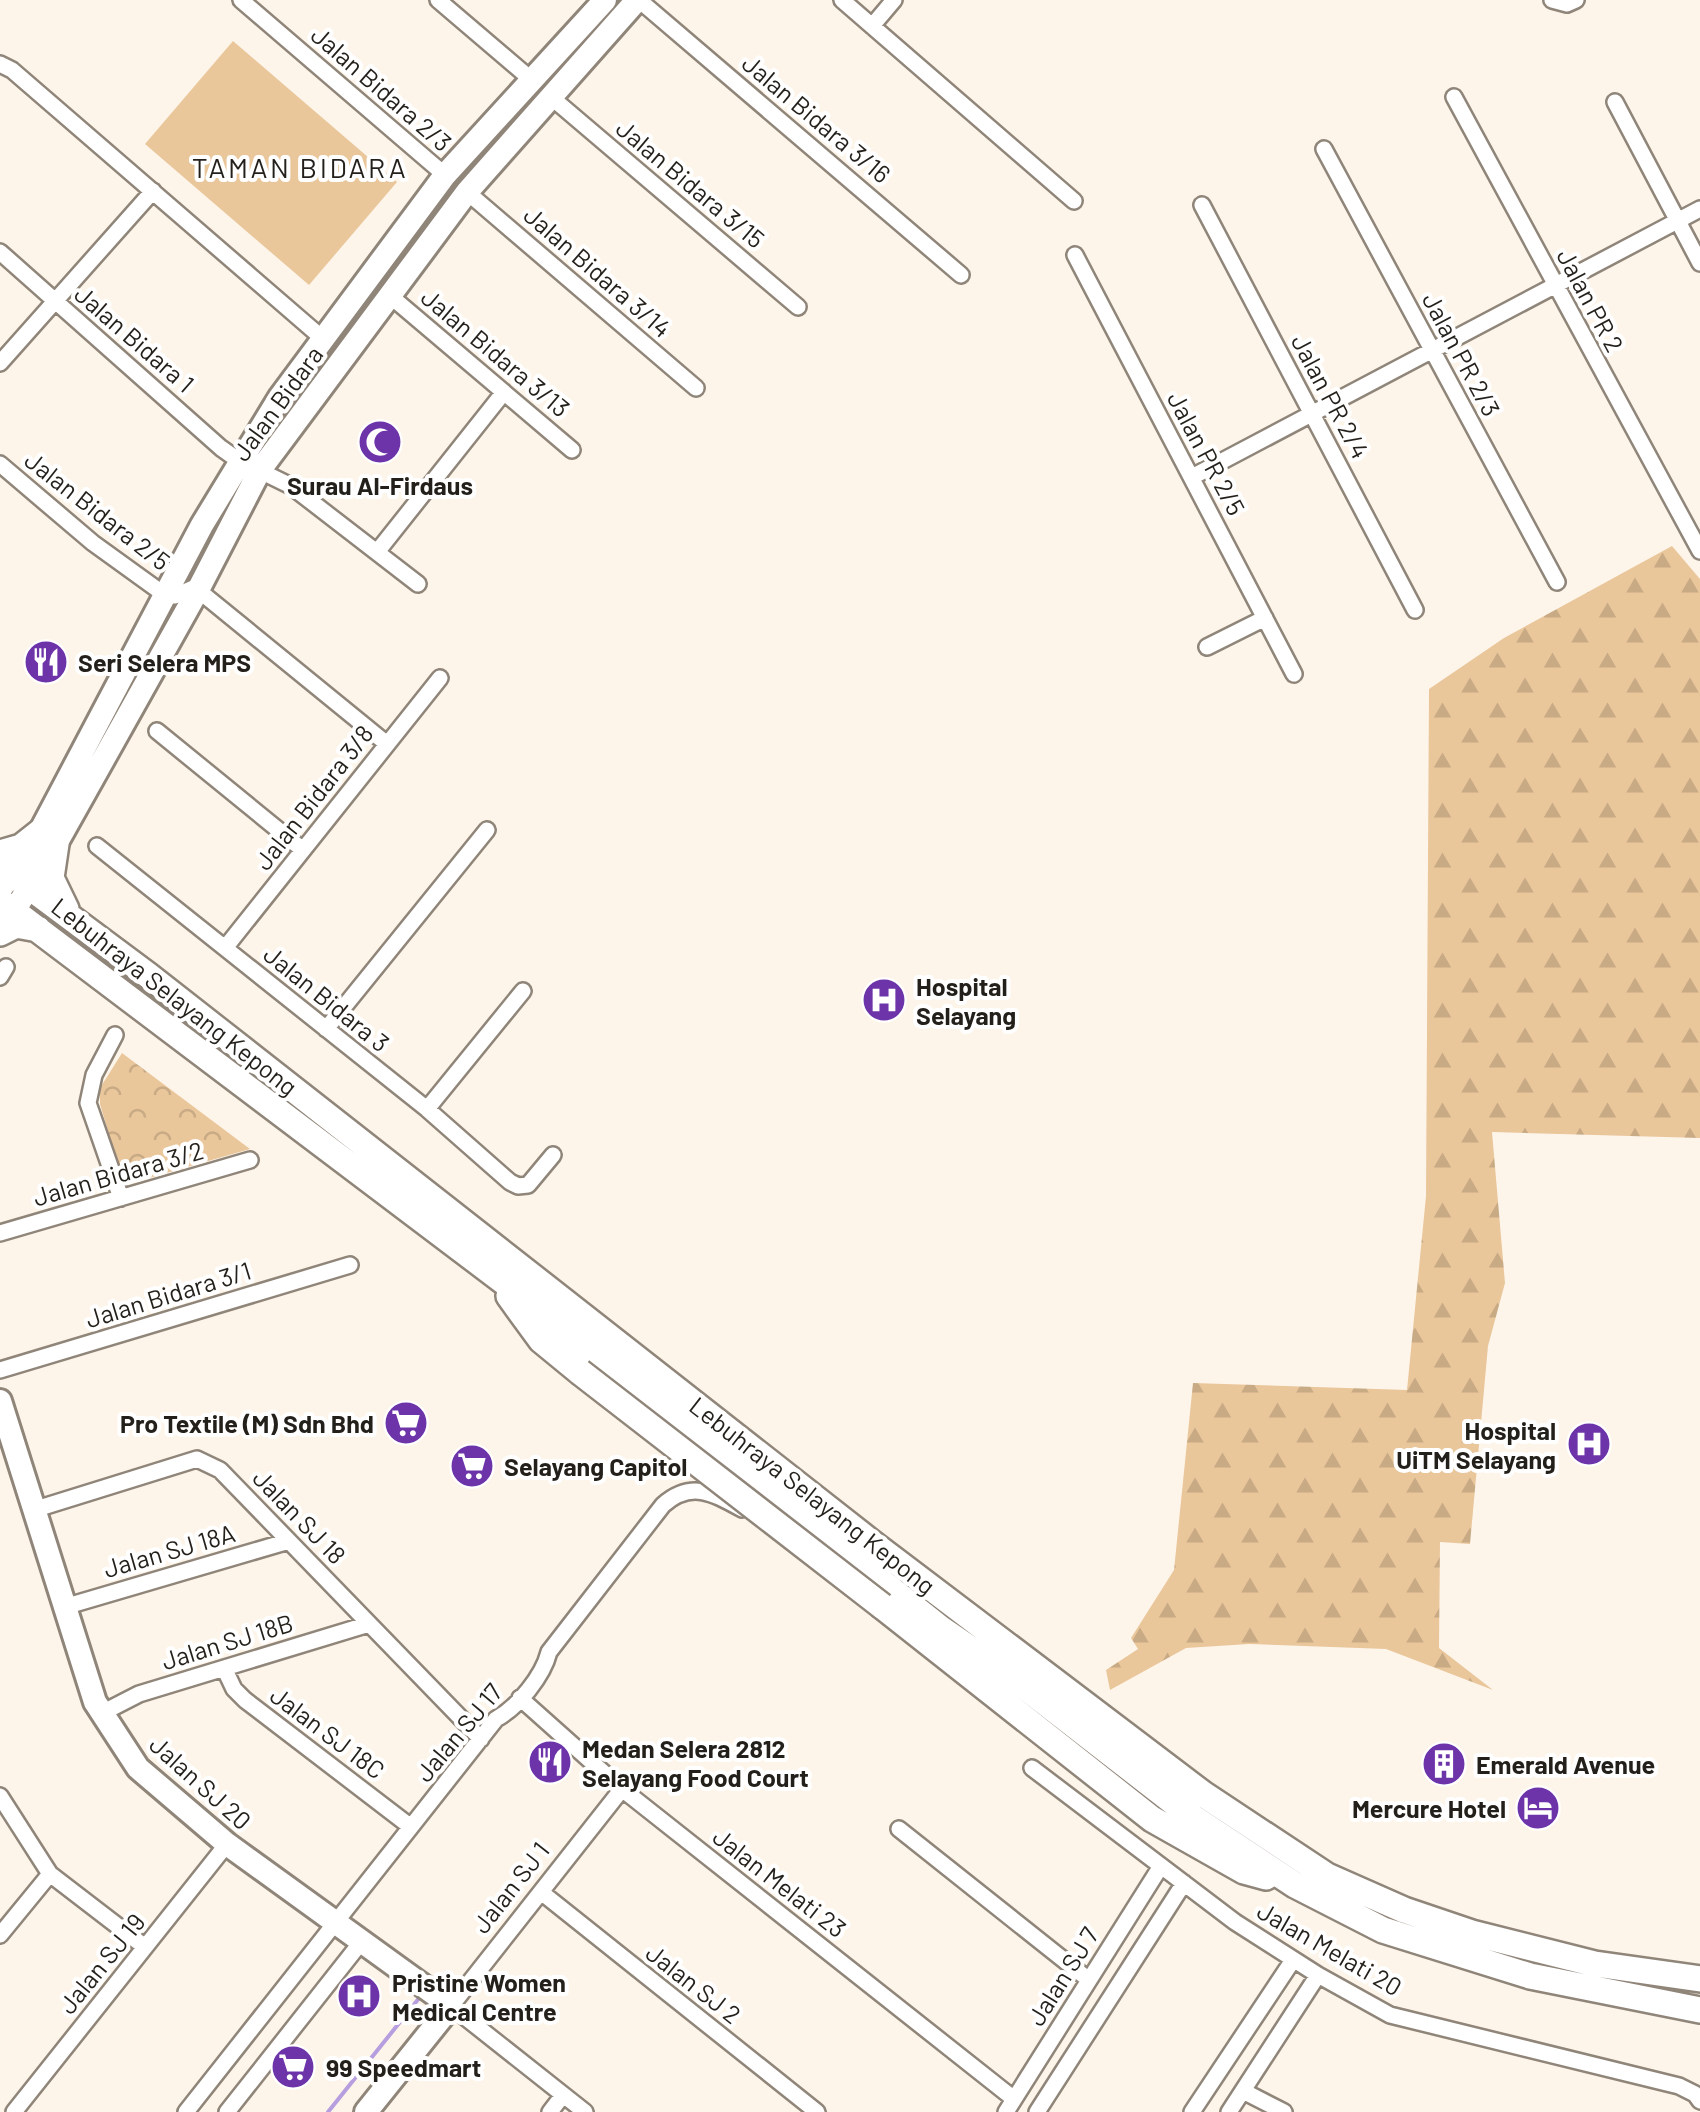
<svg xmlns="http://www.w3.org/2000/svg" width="1700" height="2112" font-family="Barlow,sans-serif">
	<defs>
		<pattern id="forest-firs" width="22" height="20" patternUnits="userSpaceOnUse" patternTransform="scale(2.5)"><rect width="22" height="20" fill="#eac69b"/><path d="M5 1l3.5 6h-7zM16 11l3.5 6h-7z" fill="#c8aa85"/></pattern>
		<pattern id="park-crowns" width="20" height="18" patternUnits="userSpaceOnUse" patternTransform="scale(2.5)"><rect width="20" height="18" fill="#eac69b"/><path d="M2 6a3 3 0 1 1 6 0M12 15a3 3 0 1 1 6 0" fill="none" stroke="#c8aa85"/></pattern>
	</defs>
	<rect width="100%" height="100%" fill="#fef5ea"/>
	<!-- grass -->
	<path fill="#eac69b" d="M233 41 397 182 309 285 145 144Z"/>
	<!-- forest -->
	<path fill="url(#forest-firs)" d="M1672 546 1700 579V1138L1492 1132 1505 1283 1488 1346 1470 1544 1440 1542 1439 1648 1493 1690 1386 1649 1249 1644 1186 1648 1110 1690 1106 1670 1138 1649 1131 1638 1174 1570 1193 1383 1407 1390 1426 1196 1429 689 1504 638Z"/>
	<!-- park -->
	<path fill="url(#park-crowns)" d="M122 1053 250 1149 142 1180H132L120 1172 100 1104V1088Z"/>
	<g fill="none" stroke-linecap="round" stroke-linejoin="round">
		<!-- stream -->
		<path stroke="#b79edf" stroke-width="4" d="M328 2112 420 1997"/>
		<defs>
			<path id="street" d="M241 0 445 175
				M438 0 533 81
				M639 0 961 275
				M842 0 1074 201
				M1552 0 1567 4 1576 0
				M872 26 894 0
				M0 64 12 70 321 337
				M551 97 798 307
				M1454 97 1700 551
				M1615 102 1700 263
				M1324 149 1557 582
				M467 192 696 388
				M1202 205 1415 610
				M0 252 221 448 238 460 291 486 418 584
				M1075 255 1294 674
				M388 294 572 450
				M0 363 153 191
				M0 464 93 543 165 595 175 596 193 588 198 590 387 744
				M1192 477 1700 209
				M377 552 504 392
				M1207 647 1265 618
				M157 731 303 850
				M97 846 427 1109 510 1182 518 1186 528 1185 553 1155
				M225 948 440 678
				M0 977 6 967
				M326 1029 487 830
				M115 1035 94 1075 88 1103 121 1198
				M427 1109 523 991
				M0 1233 250 1160
				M0 1370 350 1265
				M33 1510 197 1459 220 1470 481 1739
				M64 1607 289 1541
				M224 1668 234 1689 245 1700 411 1827
				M520 1698 622 1789 1014 2099
				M102 1713 139 1694 369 1624
				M1032 1768 1235 1922 1318 1975 1390 2015 1679 2086 1695 2094 1700 2101
				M0 1796 50 1874 145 1947
				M899 1829 1089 1980
				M541 1892 817 2112
				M0 1935 50 1874
				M1243 2091 1284 2112
				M14 2112 227 1844
				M186 2112 496 1719C518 1707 543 1676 549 1652L663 1505C691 1480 713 1493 742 1509
				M227 2112 362 1941
				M550 2112 563 2095
				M585 2112 451 2006 622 1789
				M1006 2112 1161 1866
				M1037 2112 1184 1883
				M1192 2112 1293 1960
				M1229 2112 1318 1975"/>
			<path id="secondary" d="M0 890 40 832 202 525 280 397 445 175 605 0
				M2 924 14 911 56 844 198 590 260 470 467 192 637 0
				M0 1401 95 1702 138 1768 227 1844 451 2006 366 2112"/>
			<path id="primary" d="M56 844 51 878 66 909
				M0 853 21 847 40 832
				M0 865 149 976 872 1543 1203 1794 1327 1876 1404 1910 1472 1933 1595 1964 1700 1979
				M0 901 503 1281 940 1628 1020 1683 1195 1819 1295 1885 1383 1930 1530 1976 1700 2010
				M0 933 16 925 38 929
				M509 1296 541 1340 580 1372
				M882 1606 1152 1819 1244 1871 1266 1877"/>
		</defs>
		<!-- street casing -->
		<use href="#street" stroke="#908579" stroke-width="20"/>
		<!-- secondary casing -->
		<use href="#secondary" stroke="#908579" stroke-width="28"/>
		<!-- primary casing -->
		<use href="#primary" stroke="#908579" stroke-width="30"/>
		<!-- street -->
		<use href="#street" stroke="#fff" stroke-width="15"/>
		<!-- secondary -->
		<use href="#secondary" stroke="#fff" stroke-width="22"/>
		<!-- primary -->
		<use href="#primary" stroke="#fff" stroke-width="25"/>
		<defs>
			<path id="primary-bridge" d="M580 1372 882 1606"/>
		</defs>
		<!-- primary-bridge casing -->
		<use href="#primary-bridge" stroke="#908579" stroke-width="30" stroke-linecap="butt"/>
		<!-- primary-bridge -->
		<use href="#primary-bridge" stroke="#fff" stroke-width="25"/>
	</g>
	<!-- icons -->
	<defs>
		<symbol id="mosque-disc" viewBox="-11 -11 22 22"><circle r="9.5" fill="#6d34aa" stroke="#fff"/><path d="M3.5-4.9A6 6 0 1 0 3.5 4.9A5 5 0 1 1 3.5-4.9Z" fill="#fff"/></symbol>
		<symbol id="restaurant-disc" viewBox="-11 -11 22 22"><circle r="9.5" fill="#6d34aa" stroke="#fff"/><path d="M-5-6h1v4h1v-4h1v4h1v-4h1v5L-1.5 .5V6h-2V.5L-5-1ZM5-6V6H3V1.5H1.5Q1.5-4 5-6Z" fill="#fff"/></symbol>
		<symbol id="hospital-disc" viewBox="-11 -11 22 22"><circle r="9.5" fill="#6d34aa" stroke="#fff"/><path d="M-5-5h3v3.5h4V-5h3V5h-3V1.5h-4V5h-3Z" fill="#fff"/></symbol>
		<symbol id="supermarket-disc" viewBox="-11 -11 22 22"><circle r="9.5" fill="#6d34aa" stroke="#fff"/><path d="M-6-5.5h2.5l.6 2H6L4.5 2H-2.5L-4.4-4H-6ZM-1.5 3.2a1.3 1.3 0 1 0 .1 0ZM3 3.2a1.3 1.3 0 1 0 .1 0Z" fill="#fff"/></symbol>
		<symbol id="building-disc" viewBox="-11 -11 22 22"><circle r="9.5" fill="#6d34aa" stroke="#fff"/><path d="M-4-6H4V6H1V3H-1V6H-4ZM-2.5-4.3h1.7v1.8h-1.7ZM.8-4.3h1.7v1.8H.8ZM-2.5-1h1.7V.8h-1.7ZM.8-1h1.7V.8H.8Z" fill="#fff"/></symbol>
		<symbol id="hotel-disc" viewBox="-11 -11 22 22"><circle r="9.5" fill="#6d34aa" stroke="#fff"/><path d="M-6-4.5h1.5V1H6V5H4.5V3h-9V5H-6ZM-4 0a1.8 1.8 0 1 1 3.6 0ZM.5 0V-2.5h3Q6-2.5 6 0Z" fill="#fff"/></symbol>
	</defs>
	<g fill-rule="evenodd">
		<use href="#mosque-disc" x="355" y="417" width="50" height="50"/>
		<use href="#restaurant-disc" x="21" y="637" width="50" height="50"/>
		<use href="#hospital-disc" x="859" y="975" width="50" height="50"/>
		<use href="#supermarket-disc" x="381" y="1398" width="50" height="50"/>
		<use href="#hospital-disc" x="1564" y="1419" width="50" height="50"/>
		<use href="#supermarket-disc" x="447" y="1441" width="50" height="50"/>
		<use href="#restaurant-disc" x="525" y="1737" width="50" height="50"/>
		<use href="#building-disc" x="1419" y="1739" width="50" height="50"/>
		<use href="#hotel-disc" x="1513" y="1783" width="50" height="50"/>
		<use href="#hospital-disc" x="334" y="1971" width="50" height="50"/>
		<use href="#supermarket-disc" x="268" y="2042" width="50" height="50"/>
	</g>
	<g text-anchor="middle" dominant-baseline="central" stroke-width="8" stroke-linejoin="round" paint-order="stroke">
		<!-- street labels -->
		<g font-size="25" fill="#231f1a" stroke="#fff">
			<text transform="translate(382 88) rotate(41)">Jalan Bidara 2/3</text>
			<text transform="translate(817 118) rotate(40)">Jalan Bidara 3/16</text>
			<text transform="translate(691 183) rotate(40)">Jalan Bidara 3/15</text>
			<text transform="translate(598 271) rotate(41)">Jalan Bidara 3/14</text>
			<text transform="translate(1591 300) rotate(62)">Jalan PR 2</text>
			<text transform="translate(135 338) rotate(41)">Jalan Bidara 1</text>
			<text transform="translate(496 352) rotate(40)">Jalan Bidara 3/13</text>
			<text transform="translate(1462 354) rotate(62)">Jalan PR 2/3</text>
			<text transform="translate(1331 396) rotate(62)">Jalan PR 2/4</text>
			<text transform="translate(277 403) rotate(-54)">Jalan Bidara</text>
			<text transform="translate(1207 453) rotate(62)">Jalan PR 2/5</text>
			<text transform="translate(98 510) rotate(38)">Jalan Bidara 2/5</text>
			<text transform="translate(313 797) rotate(-52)">Jalan Bidara 3/8</text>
			<text transform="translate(175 996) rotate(38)">Lebuhraya Selayang Kepong</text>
			<text transform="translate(327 998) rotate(39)">Jalan Bidara 3</text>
			<text transform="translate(118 1173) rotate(-16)">Jalan Bidara 3/2</text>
			<text transform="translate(168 1294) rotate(-17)">Jalan Bidara 3/1</text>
			<text transform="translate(813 1495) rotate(38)">Lebuhraya Selayang Kepong</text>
			<text transform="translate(300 1516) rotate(46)">Jalan SJ 18</text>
			<text transform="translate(169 1550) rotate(-16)">Jalan SJ 18A</text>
			<text transform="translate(227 1641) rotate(-17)">Jalan SJ 18B</text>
			<text transform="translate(328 1732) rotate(37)">Jalan SJ 18C</text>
			<text transform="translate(458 1732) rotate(-50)">Jalan SJ 17</text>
			<text transform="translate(201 1782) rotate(42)">Jalan SJ 20</text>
			<text transform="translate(780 1882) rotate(38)">Jalan Melati 23</text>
			<text transform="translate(510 1887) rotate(-52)">Jalan SJ 1</text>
			<text transform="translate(1330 1948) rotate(30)">Jalan Melati 20</text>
			<text transform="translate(101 1963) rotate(-51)">Jalan SJ 19</text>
			<text transform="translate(1062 1976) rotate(-58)">Jalan SJ 7</text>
			<text transform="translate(694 1983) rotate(38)">Jalan SJ 2</text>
		</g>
		<!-- poi labels -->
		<g font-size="25" font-weight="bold" fill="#231f1a" stroke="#fff" text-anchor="start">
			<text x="380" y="485" text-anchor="middle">Surau Al-Firdaus</text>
			<text x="78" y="662">Seri Selera MPS</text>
			<text x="916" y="986">Hospital<tspan x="916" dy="29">Selayang</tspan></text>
			<text x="374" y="1423" text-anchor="end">Pro Textile (M) Sdn Bhd</text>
			<text x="1556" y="1430" text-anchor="end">Hospital<tspan x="1556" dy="29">UiTM Selayang</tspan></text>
			<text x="504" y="1466">Selayang Capitol</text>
			<text x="582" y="1748">Medan Selera 2812<tspan x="582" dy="29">Selayang Food Court</tspan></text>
			<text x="1476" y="1764">Emerald Avenue</text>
			<text x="1506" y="1808" text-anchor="end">Mercure Hotel</text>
			<text x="392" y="1982">Pristine Women<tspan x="392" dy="29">Medical Centre</tspan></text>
			<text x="326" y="2067">99 Speedmart</text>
		</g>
		<!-- neighbourhood labels -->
		<g font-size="28" letter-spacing="2.5" fill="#231f1a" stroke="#fff">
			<text x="300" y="167">TAMAN BIDARA</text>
		</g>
	</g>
</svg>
